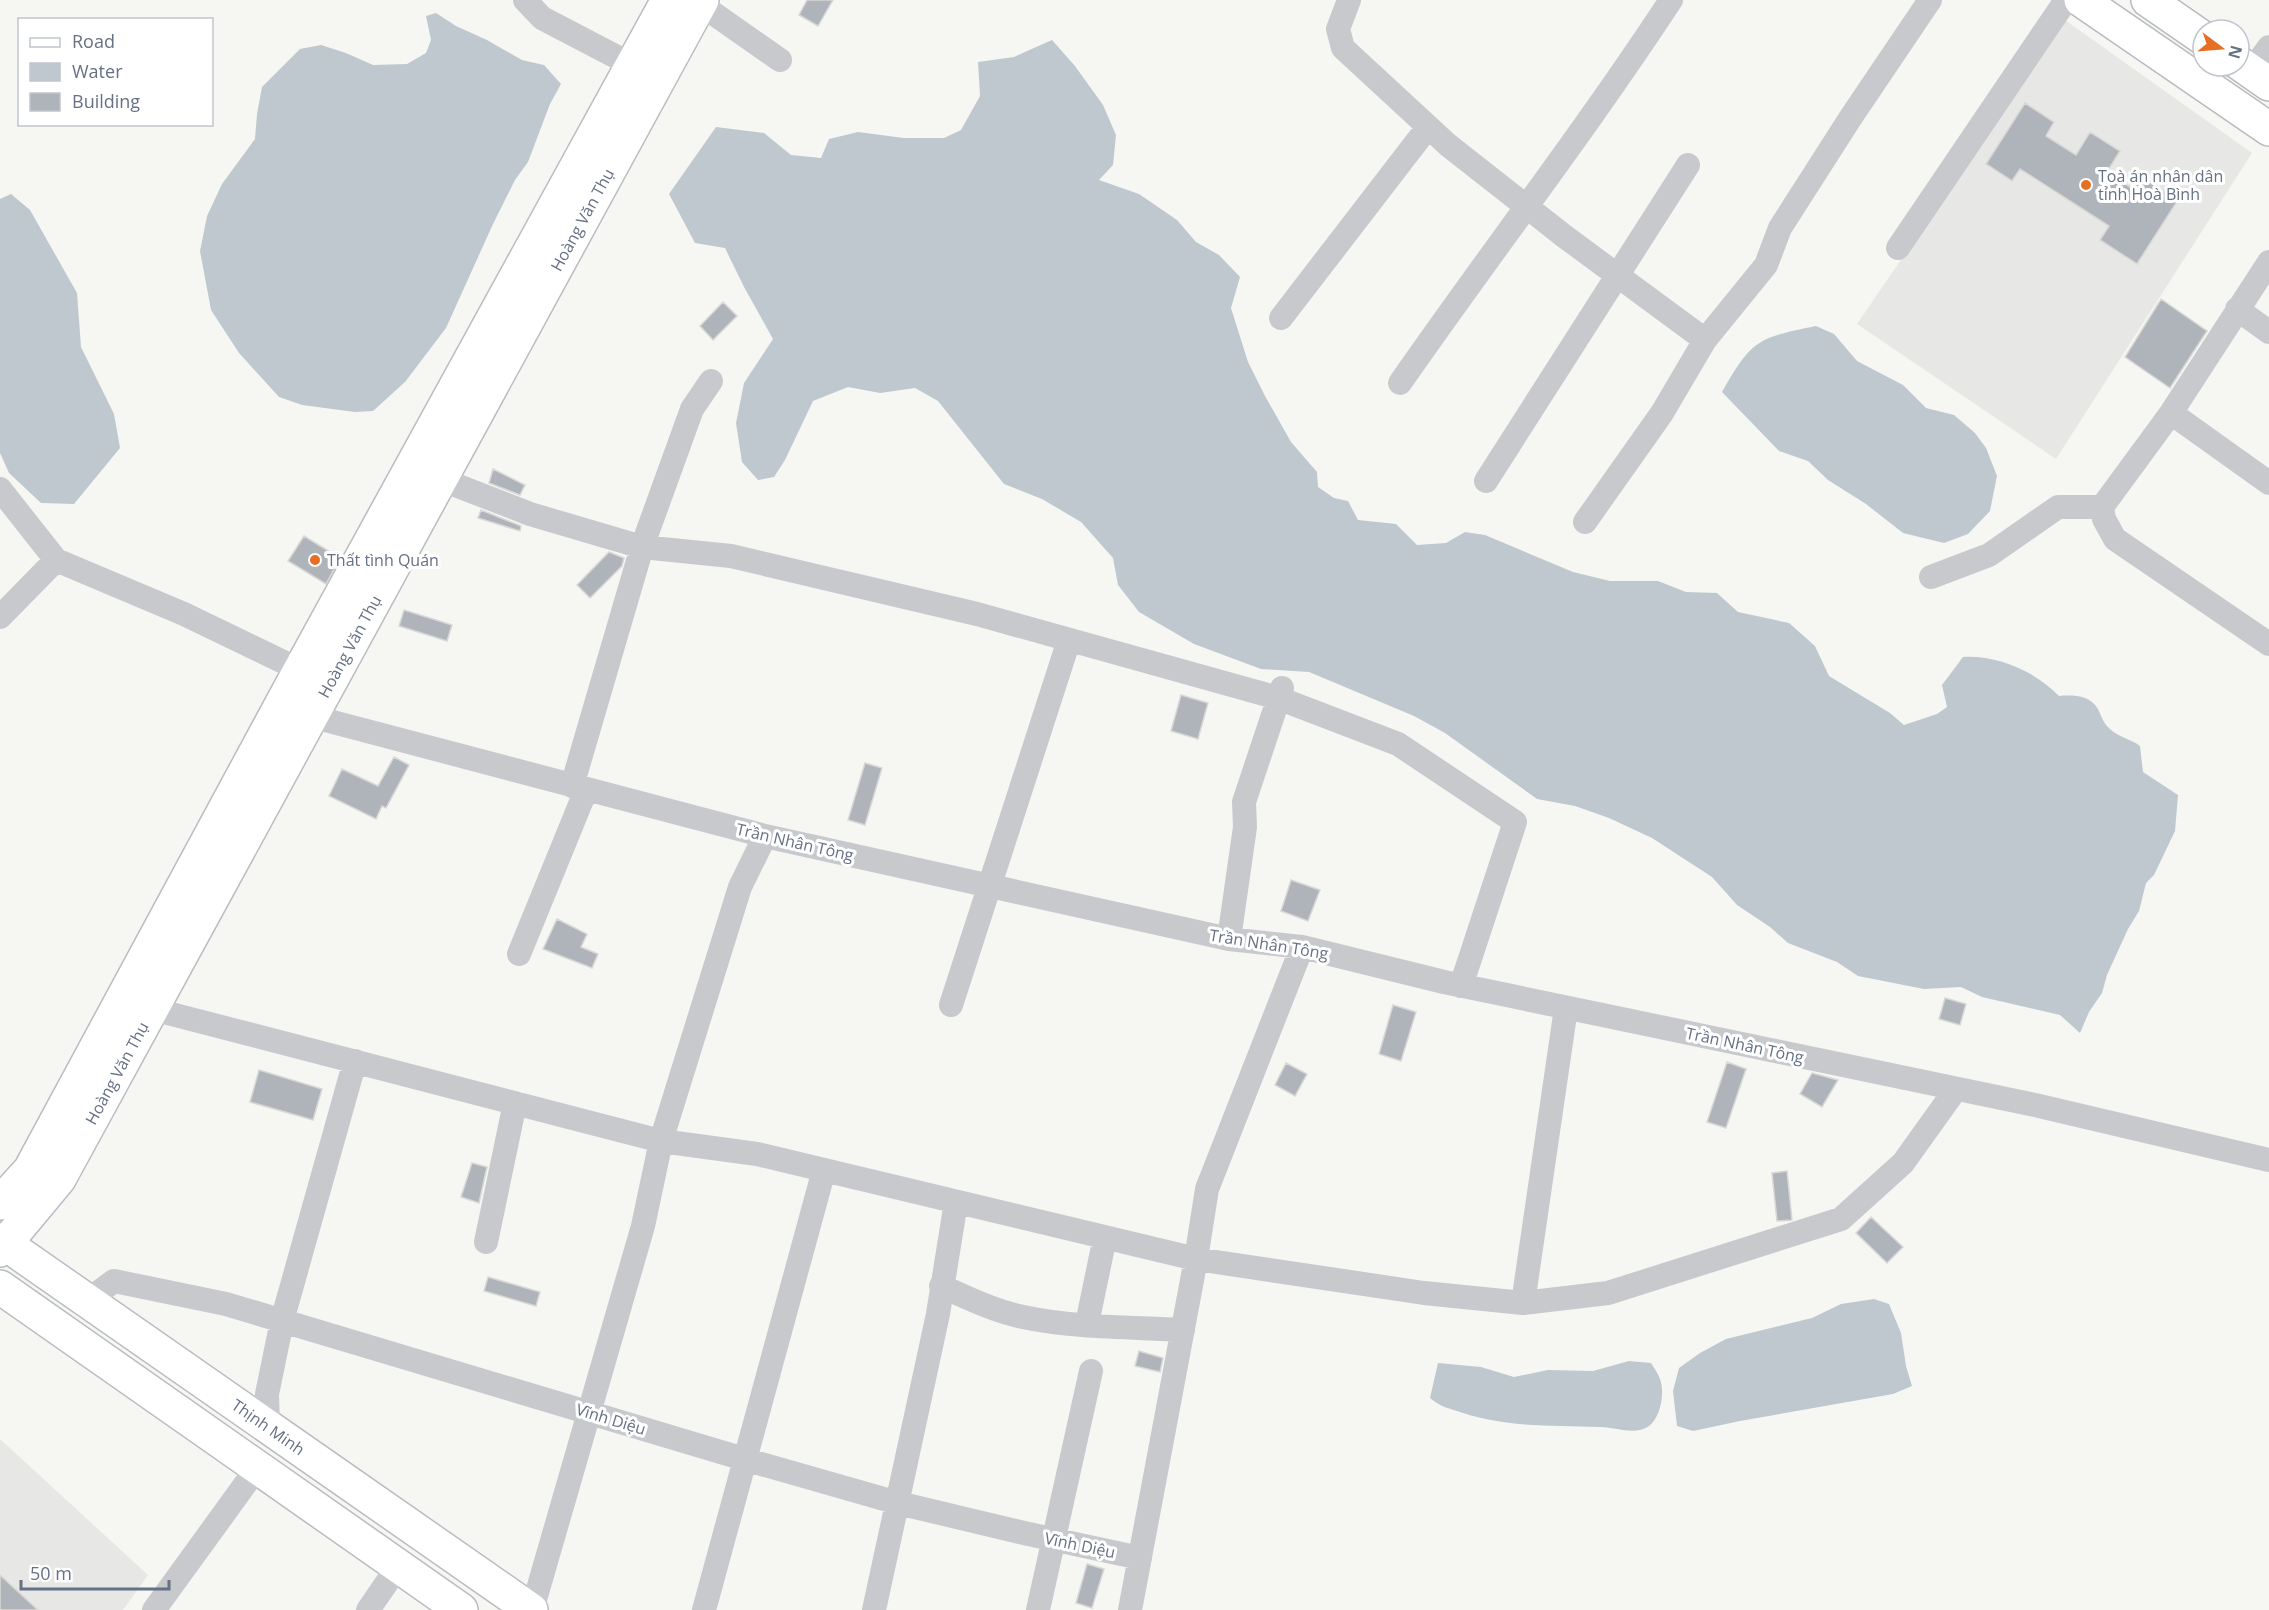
<svg xmlns="http://www.w3.org/2000/svg" width="2269" height="1610" font-family="'Open Sans',sans-serif">
	<rect width="100%" height="100%" fill="#f6f7f3"/>
	<!-- built -->
	<path fill="#e7e7e6" d="M2065 20 2252 153 2056 459 1857 324Z
		M0 1439 148 1575 123 1610H0Z"/>
	<!-- water -->
	<path fill="#bfc8ce" d="M436 13 456 26 487 40 522 60 544 65 561 84 550 104 528 162 515 180 493 224 446 328 405 382 373 411 355 412 302 405 279 397 239 353 211 310 200 251 207 216 222 184 255 139 257 114 262 87 300 49 321 45 346 53 373 65 407 64 426 53 431 40 426 16Z
		M1052 40 1075 66 1103 105 1116 135 1113 165 1099 180 1139 194 1177 220 1196 242 1219 255 1240 277 1231 308 1248 362 1265 396 1291 442 1317 472 1318 487 1334 498 1348 501 1358 520 1396 524 1417 545 1446 543 1465 532 1485 535 1573 572 1610 581H1658L1686 592 1717 593 1738 612 1789 623 1815 646 1829 676 1890 713 1904 725 1937 714 1947 707 1942 685 1963 657C1997 655 2035 671 2059 696 2073 695 2090 695 2098 709 2102 717 2103 723 2110 729 2118 737 2131 739 2140 746L2143 772 2178 795 2175 831 2154 875 2146 883 2139 911 2128 929 2107 975 2102 993 2089 1012 2080 1033 2060 1015 1982 997 1961 987 1924 989 1858 976 1837 962 1788 943 1770 927 1737 905 1712 877 1652 838 1609 818 1575 806 1537 799 1445 733 1414 716 1309 672 1261 669 1194 644 1139 612 1118 585 1113 558 1081 522 1042 499 1004 484 938 401 915 388 880 393 848 387 813 401 785 460 774 477 758 480 742 462 736 423 744 383 773 339 744 287 725 248 695 243 669 194 716 127 764 133 791 155 821 158 829 139 858 132 904 138H944L961 130 980 96 978 62 1014 57Z
		M11 194 30 210 77 293 81 347 114 414 120 448 74 504 41 503 9 473 0 453V199Z
		M1816 326 1834 334 1857 361 1903 385 1926 408 1954 415 1975 433 1986 448 1997 476 1990 511 1968 534 1944 543 1903 533 1866 504 1828 480 1808 461 1779 451 1722 392C1752 339 1758 338 1816 326Z
		M1874 1299 1889 1304 1901 1333 1906 1366 1912 1386 1893 1394 1740 1421 1693 1431 1677 1426 1673 1391 1679 1368 1700 1353 1726 1339 1812 1318 1841 1304Z
		M1629 1361 1651 1363C1654 1368 1658 1373 1660 1379 1665 1392 1661 1417 1649 1426 1635 1436 1615 1427 1600 1427 1552 1425 1510 1428 1463 1413 1451 1409 1440 1407 1430 1398L1438 1363 1481 1367 1514 1377 1548 1370 1593 1371Z"/>
	<!-- building -->
	<path fill="#afb4bb" stroke="#d8d8d6" stroke-width="1.5" d="M807 0H833L818 26 799 15Z
		M2025 103 2054 122 2046 136 2076 155 2090 132 2120 151 2107 172 2133 189 2141 176 2178 200 2137 264 2100 240 2109 226 2020 169 2012 181 1986 164Z
		M2161 299 2207 331 2170 388 2125 357Z
		M723 302 737 316 713 340 700 326Z
		M493 469 525 485 520 495 489 483Z
		M481 510 521 526 520 531 478 518Z
		M304 536 340 558 326 584 288 561Z
		M609 552 624 558 622 566 590 598 577 585Z
		M404 610 452 625 447 641 399 626Z
		M1181 695 1208 703 1198 739 1171 731Z
		M394 757 409 765 386 808 382 806 376 819 329 796 342 769 378 786Z
		M865 763 882 768 865 825 848 820Z
		M1291 880 1320 890 1308 921 1281 911Z
		M557 919 587 934 581 947 598 954 592 968 543 949Z
		M1945 998 1966 1004 1960 1025 1939 1019Z
		M1393 1005 1416 1012 1401 1061 1379 1054Z
		M1727 1062 1746 1069 1726 1128 1707 1122Z
		M1286 1063 1307 1074 1295 1096 1275 1085Z
		M259 1070 322 1089 313 1120 250 1102Z
		M1812 1073 1838 1080 1822 1107 1800 1094Z
		M472 1163 487 1167 479 1203 461 1197Z
		M1787 1171 1792 1220 1777 1221 1772 1173Z
		M1871 1217 1903 1247 1887 1263 1856 1233Z
		M488 1277 540 1292 536 1306 484 1291Z
		M1139 1351 1163 1358 1160 1372 1135 1366Z
		M1087 1564 1104 1569 1092 1608 1076 1603Z
		M0 1575 38 1610H0Z"/>
	<g fill="none" stroke-linecap="round" stroke-linejoin="round">
		<defs>
			<g id="secondary">
				<path d="M0 1203 30 1170 300 670 668 0"/>
				<path id="s1" d="M0 1240 531 1610"/>
				<path id="s2" d="M0 1250 59 1179 702 0"/>
				<path d="M0 1287 461 1610"/>
			</g>
			<path id="primary" d="M2081 0 2269 129
				M2148 0 2203 38
				M2239 63 2269 84"/>
		</defs>
		<!-- secondary casing -->
		<use href="#secondary" stroke="#b9bcc1" stroke-width="36"/>
		<!-- primary casing -->
		<use href="#primary" stroke="#b7babf" stroke-width="36"/>
		<!-- minor -->
		<path stroke="#c7c9cd" stroke-width="24" d="M525 0 542 18 632 65
			M1349 0 1338 29 1343 48 1448 145 1564 236 1705 340
			M700 4 780 60
			M2251 72 2269 47
			M1898 248 2066 0
			M2269 262 2171 413 2102 507 2104 519 2115 539 2269 644
			M2237 309 2269 332
			M1281 318 1428 127
			M1400 383C1489 255 1585 131 1671 0
			M2171 413 2269 483
			M440 479 530 514 642 547 731 556 977 614 1278 698 1398 744 1515 822 1461 986
			M1486 481 1688 165
			M0 489 56 560 184 614 300 670
			M1585 522 1662 413 1705 340 1766 265 1780 228 1851 117 1930 0
			M1931 577 1989 555 2058 507H2102
			M0 617 56 560
			M310 716 765 836 1229 939 1302 947 1444 982 2035 1105 2269 1160
			M572 786 642 547 692 409 711 381
			M1229 939 1245 827 1244 802 1282 688
			M519 954 586 790
			M951 1005 1069 640
			M152 1009 661 1141 757 1154 1196 1259 1424 1293 1523 1303 1608 1293 1841 1219 1903 1163 1956 1089
			M486 1242 515 1103
			M941 1286C968 1298 994 1311 1023 1317 1075 1328 1130 1327 1183 1330
			M88 1300 114 1281 226 1304 744 1459 898 1503 1024 1533 1140 1558
			M1523 1303 1566 1008
			M1087 1324 1105 1237
			M268 1426 267 1394 282 1321 355 1061
			M154 1610 257 1468
			M368 1610 399 1565
			M532 1610 643 1226 661 1141 740 887 765 836
			M704 1610 824 1170
			M874 1610 938 1314 956 1202
			M1038 1610 1091 1371
			M1130 1610 1196 1259 1207 1189 1302 947"/>
		<!-- secondary -->
		<use href="#secondary" stroke="#fff" stroke-width="33"/>
		<!-- primary -->
		<use href="#primary" stroke="#fff" stroke-width="33"/>
	</g>
	<!-- markers -->
	<g fill="#e66f23" stroke="#fff" stroke-width="2">
		<circle cx="2086" cy="185" r="6"/>
		<circle cx="315" cy="560" r="6"/>
	</g>
	<g text-anchor="middle" dominant-baseline="central" stroke-width="6" stroke-linejoin="round" paint-order="stroke">
		<!-- poi labels -->
		<g font-size="16" fill="#657185" stroke="#fff" text-anchor="start">
			<text x="2098" y="176">Toà án nhân dân<tspan x="2098" dy="18">tỉnh Hoà Bình</tspan></text>
			<text x="327" y="560">Thất tình Quán</text>
		</g>
		<!-- street labels -->
		<g font-size="16" fill="#657185" stroke="#fff">
			<text stroke="none"><textPath href="#s2" startOffset="1185">Hoàng Văn Thụ</textPath></text>
			<text stroke="none"><textPath href="#s2" startOffset="699">Hoàng Văn Thụ</textPath></text>
			<text transform="translate(795 842) rotate(13)">Trần Nhân Tông</text>
			<text transform="translate(1269 944) rotate(9)">Trần Nhân Tông</text>
			<text transform="translate(1745 1045) rotate(12)">Trần Nhân Tông</text>
			<text stroke="none"><textPath href="#s2" startOffset="213">Hoàng Văn Thụ</textPath></text>
			<text transform="translate(611 1419) rotate(17)">Vĩnh Diệu</text>
			<text stroke="none"><textPath href="#s1" startOffset="327">Thịnh Minh</textPath></text>
			<text transform="translate(1080 1545) rotate(12)">Vĩnh Diệu</text>
		</g>
	</g>
	<!-- legend -->
	<rect x="18" y="18" width="195" height="108" fill="#ffffff" stroke="#c1c6ce" stroke-width="1.5"/>
	<rect x="30" y="38" width="30" height="9" fill="#ffffff" stroke="#c1c6ce" stroke-width="1.5"/>
	<text x="72" y="48" font-size="18" fill="#657185">Road</text>
	<rect x="30" y="63" width="30" height="18" fill="#bfc8ce" stroke="#c1c6ce" stroke-width="1.5"/>
	<text x="72" y="78" font-size="18" fill="#657185">Water</text>
	<rect x="30" y="93" width="30" height="18" fill="#afb4bb" stroke="#c1c6ce" stroke-width="1.5"/>
	<text x="72" y="108" font-size="18" fill="#657185">Building</text>
	<!-- north arrow -->
	<g transform="translate(2221 48) rotate(106)"><circle r="28" fill="#ffffff" stroke="#c1c6ce" stroke-width="1.5"/>
	<path d="M0-4.5L10 22L0 15L-10 22Z" fill="#e66f23"/>
	<text y="-9" font-size="16" font-weight="bold" text-anchor="middle" fill="#657185">N</text>
	</g>
	<!-- scale -->
	<path d="M21 1580v9h148v-9" fill="none" stroke="#657185" stroke-width="3"/>
	<text x="30" y="1580" font-size="18" fill="#657185" stroke="#ffffff" stroke-width="4.5" paint-order="stroke">50 m</text>
</svg>
